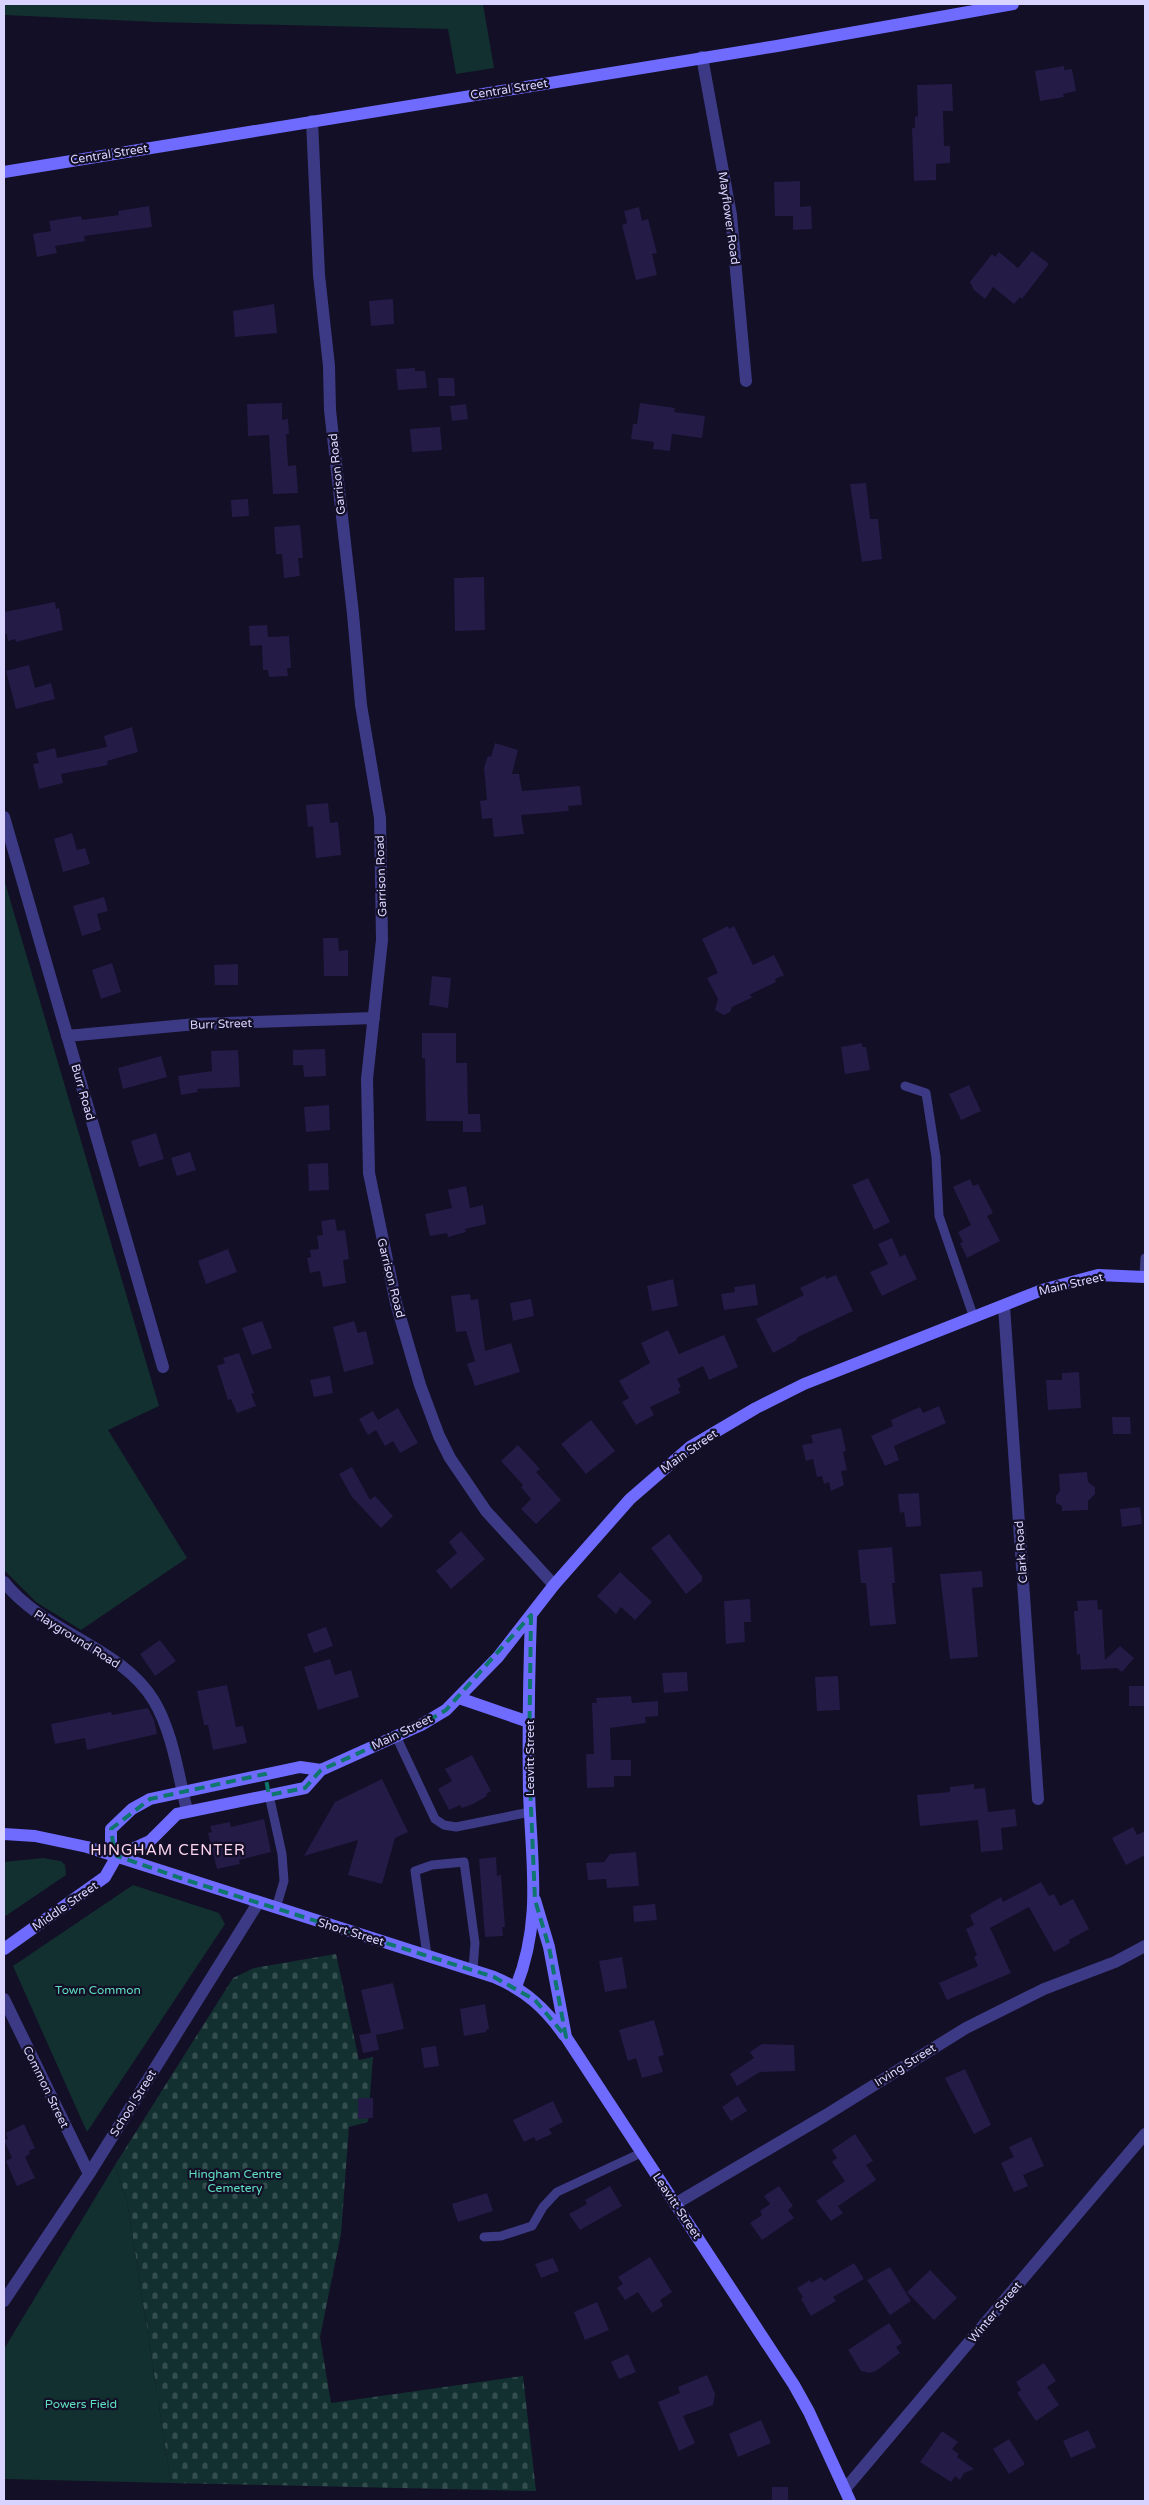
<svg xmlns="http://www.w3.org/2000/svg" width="1149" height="2505" font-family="'Varela Round',sans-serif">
	<defs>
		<pattern id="cemetery-stones" width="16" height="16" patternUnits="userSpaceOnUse" patternTransform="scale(1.25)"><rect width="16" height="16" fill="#12302f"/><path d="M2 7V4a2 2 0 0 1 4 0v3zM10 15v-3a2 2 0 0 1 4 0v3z" fill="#344d4e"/></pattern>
	</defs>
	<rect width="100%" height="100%" fill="#130f26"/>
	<!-- cemetery -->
	<path fill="url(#cemetery-stones)" d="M336 1954 359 2060 373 2057 368 2122 349 2127 341 2234 320 2337 331 2403 523 2376 536 2491 171 2483 127 2201 115 2165 233 1978 254 1968Z"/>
	<!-- park -->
	<path fill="#12302f" d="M4 4H483L494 68 456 74 448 29 156 22 4 15Z
		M4 879 159 1406 108 1430 187 1558 81 1630 36 1602 5 1571 4 1559Z
		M43 1858 61 1861 65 1865 66 1875 4 1917V1862Z
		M133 1885 219 1913 225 1924 87 2132 13 1966Z
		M115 2165 127 2201 171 2483 4 2479V2349Z"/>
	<!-- building -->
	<path fill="#241b47" d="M1064 66V70L1072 69 1076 91 1063 94 1064 97 1040 101 1035 71Z
		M952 84 953 111H943L944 146H950V163L936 164V180L914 181 912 128H915V117L918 116 917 85Z
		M800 181V207L811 206 812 229 793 230V216H775L774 182Z
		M149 206 152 227 84 236 85 241 55 246 57 253 37 257 33 234 51 231 49 221 81 216 82 220 119 215 118 211Z
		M639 207 642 221 648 219 657 253 652 254 657 275 636 280 622 225 627 223 624 211Z
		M1032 251 1049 264 1022 299 1020 297 1014 304 993 287 985 299 974 290 970 282 992 254 995 257 999 252 1018 268Z
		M393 299 394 324 371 326 369 301Z
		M274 304 277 333 235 337 233 311Z
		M415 368V371H425L427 388 398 390 396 369Z
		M438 378H454L455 396H439Z
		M282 403V420L288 419 289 434H286L288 466 296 465 298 493 273 494 269 435 248 436 247 404Z
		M640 403 675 408 674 412 705 416 702 438 672 434 670 451 653 449 654 442 631 439 633 424H637Z
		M466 404 468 419 452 421 450 406Z
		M440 427 442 450 412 452 410 429Z
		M866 483 870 519H878L882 559 862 562 850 484Z
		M248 499 249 516 232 517 231 500Z
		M300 525 303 558H298L300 576 284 578 282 554H276L274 527Z
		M484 577 485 630 455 631 454 578Z
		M55 602 56 609 59 608 63 630 16 642 15 639 8 641 7 634H4V612Z
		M267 625 268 637 289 636 291 668H287L288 676 269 677 268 670H263L262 645 250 646 249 626Z
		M29 665 35 688 51 683 55 699 16 709 6 671Z
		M132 727 138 752 107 761 108 765 61 774 63 783 39 789 33 764 39 763 36 753 55 748 57 758 107 747 104 736Z
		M495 743 518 750 512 774H519L522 791 580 786 582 805 568 806 569 811 521 815 524 834 494 837 492 818 482 819 480 801 487 800 484 768 488 756 491 757Z
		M328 803 330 823 338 822 341 855 316 858 313 826 308 827 306 805Z
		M72 833 77 850 85 848 90 864 63 872 54 839Z
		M104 897 108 911 97 914 101 930 82 936 73 906Z
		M728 926 729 929 734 926 753 965 774 955 784 975 775 979 776 982 749 995 753 997 732 1007 730 1012 724 1015 715 1010 718 999 707 978 718 973 702 939Z
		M323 938H338L339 951 348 950V976H324Z
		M112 963 121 992 101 999 92 970Z
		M238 964V985H215L214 965Z
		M432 976 451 978 448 1008 429 1005Z
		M422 1033H456V1063H467L468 1114H480L481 1132H463V1121H426L425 1058H422Z
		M862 1043V1047H866L870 1070 845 1074 841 1047Z
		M325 1049 326 1076 304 1077 303 1065H293V1050Z
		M238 1050 240 1087 197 1089 198 1092 181 1095 178 1076 212 1071 211 1051Z
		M161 1056 167 1077 123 1089 118 1068Z
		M969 1085 981 1111 961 1120 949 1094Z
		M329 1105 330 1130 306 1132 304 1107Z
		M156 1133 164 1159 139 1167 131 1141Z
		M190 1152 196 1170 177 1176 171 1158Z
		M328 1163 329 1190 309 1191 308 1164Z
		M868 1178 890 1222 874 1230 852 1185Z
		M970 1179 973 1186 978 1184 993 1213 987 1216 1000 1241 967 1258 960 1243 963 1242 958 1232 971 1225 953 1187Z
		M466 1186 470 1208 483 1205 486 1224 465 1229 466 1232 448 1237 447 1233 430 1236 425 1214 452 1208 448 1190Z
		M335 1219 337 1231 345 1230 349 1259 343 1260 346 1283 323 1287 320 1271 310 1273 307 1258 311 1257 310 1250 319 1249 317 1236 323 1235 321 1221Z
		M892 1238 900 1257 905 1254 917 1279 882 1296 870 1272 888 1264 878 1244Z
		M228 1249 237 1272 206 1284 198 1261Z
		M836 1275 853 1311 796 1338 797 1340 773 1353 756 1319 804 1295 800 1288 825 1276 826 1279Z
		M673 1279 678 1306 652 1311 647 1286Z
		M755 1284 758 1305 724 1310 721 1294 735 1292 734 1287Z
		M470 1294 471 1300 478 1299 485 1351 511 1343 520 1372 475 1386 467 1364 475 1361 466 1331 456 1332 451 1296Z
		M531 1299 534 1316 513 1321 510 1303Z
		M262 1321 272 1348 252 1355 242 1328Z
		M354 1321 358 1333 366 1331 374 1364 344 1372 333 1327Z
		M668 1330 679 1354 724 1335 738 1367 709 1380 703 1366 677 1379 681 1387 678 1388 680 1393 650 1407 654 1415 636 1425 622 1402 629 1398 619 1381 650 1363 641 1343Z
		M239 1353 254 1393 251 1394 256 1406 237 1413 231 1399 228 1400 217 1366 225 1363 223 1358Z
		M1079 1372 1081 1408 1048 1410 1046 1380H1062V1373Z
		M330 1376 333 1393 314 1397 310 1380Z
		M939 1406 946 1423 894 1446 899 1460 885 1466 871 1436 893 1426 891 1420 920 1407 923 1413Z
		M398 1408 418 1443 400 1453 393 1441 385 1446 376 1430 368 1435 359 1419 373 1411 378 1420Z
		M1112 1417H1130L1131 1434H1113Z
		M591 1420 615 1451 586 1474 561 1444Z
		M841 1428 846 1451 843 1452 847 1470 841 1471 844 1485 831 1491 829 1482 824 1484 822 1476 817 1477 813 1459 806 1461 802 1445 813 1443 811 1435Z
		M518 1445 540 1469 536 1472 561 1500 536 1524 521 1509 531 1499 521 1487 523 1485 501 1461Z
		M352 1467 370 1500 375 1496 393 1516 381 1528 352 1497 339 1474Z
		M1087 1472 1088 1482 1095 1487V1494L1088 1501V1510L1062 1511V1506L1056 1503V1496L1060 1491 1059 1474Z
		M919 1493 921 1526 906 1527 904 1512 900 1513 898 1494Z
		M1140 1507 1142 1524 1122 1527 1120 1509Z
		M461 1531 485 1559 451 1589 436 1571 457 1553 449 1542Z
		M669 1534 702 1576V1581L686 1594 651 1548Z
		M892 1547 895 1583H892L896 1624 870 1626 866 1583H861L858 1550Z
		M982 1571 983 1587 972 1588 978 1657 950 1659 940 1574Z
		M620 1572 652 1602 635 1620 621 1607 616 1614 597 1596Z
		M750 1599 751 1622H744L745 1642 726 1644 724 1601Z
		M1097 1600 1098 1610 1102 1609 1105 1660 1120 1646 1134 1658 1122 1672 1117 1668 1081 1670 1080 1654 1077 1655 1074 1611H1078L1077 1601Z
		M326 1627 333 1646 314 1653 307 1634Z
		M160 1640 176 1661 155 1676 140 1654Z
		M330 1659 335 1675 351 1670 359 1697 318 1710 304 1667Z
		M687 1672 688 1691 664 1693 662 1673Z
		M838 1676 840 1710 817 1711 815 1677Z
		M227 1685 236 1727 243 1726 247 1743 213 1750 208 1725H204L197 1691Z
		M1129 1686H1145V1706H1129Z
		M631 1696 632 1703 658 1701V1716L645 1717 646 1723 610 1728 611 1760H631V1776H614V1787L587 1788 586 1754H594L592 1703H597L596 1698Z
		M148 1708 154 1720 157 1734 87 1750 85 1738 55 1744 51 1724 111 1712 112 1715Z
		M472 1755 491 1791 486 1794 487 1796 473 1804 462 1808 460 1805 449 1810 438 1789 452 1781 445 1769Z
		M382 1779 408 1832 395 1838 382 1884 348 1875 358 1840 304 1856 335 1802Z
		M974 1784V1789L985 1788 988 1812 1015 1809 1017 1826 1001 1828 1003 1850 981 1852 978 1820 920 1826 917 1795 950 1792V1787Z
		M264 1819 271 1852 239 1860 240 1864 217 1869 208 1833 212 1832 210 1826 230 1822 231 1827Z
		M1133 1827 1137 1835 1145 1831V1855L1126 1865 1112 1838Z
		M636 1852 639 1886 607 1888 606 1879 588 1880 586 1863 604 1862 610 1854Z
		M496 1857 497 1876 501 1875 505 1927H502L503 1936 485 1937 479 1859Z
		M1041 1882 1049 1896 1054 1894 1060 1906 1073 1899 1089 1929 1069 1940 1070 1943 1054 1952 1029 1907 990 1928 1011 1973 947 2000 939 1983 978 1966 974 1957 977 1955 966 1929 974 1925 970 1915 1001 1897 1003 1902Z
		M655 1904 657 1920 634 1922 633 1906Z
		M622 1957 627 1988 605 1992 599 1961Z
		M393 1983 404 2029 376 2035 379 2050 363 2053 359 2035 371 2033 361 1990Z
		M485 2004 489 2029 486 2030V2032L464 2036 460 2009Z
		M654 2020 664 2055 658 2057 663 2072 642 2078 636 2058 628 2061 619 2030Z
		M762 2044 794 2045 795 2071 760 2072 737 2086 730 2074 754 2058 750 2052Z
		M436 2046 439 2066 424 2068 421 2048Z
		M965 2069 991 2125 974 2134 945 2078Z
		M738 2096 747 2111 731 2121 722 2107Z
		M358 2098H373V2118L358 2119Z
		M553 2101 563 2122 549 2129 552 2134 536 2141 534 2137 524 2142 513 2120Z
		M24 2124 35 2148 29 2151 30 2154 25 2157 35 2178 17 2186 6 2161 12 2158 4 2140 8 2139 6 2133Z
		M855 2134 873 2161 866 2165 876 2180 838 2206 843 2213 831 2221 816 2201 845 2181 832 2162 837 2158 832 2150Z
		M1031 2137 1044 2166 1023 2175 1028 2186 1014 2192 1001 2163 1014 2157 1009 2147Z
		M610 2186 622 2206 580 2230 569 2214 587 2204 585 2200Z
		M779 2186 793 2206 788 2210 794 2218 762 2240 750 2223 762 2215 760 2211 770 2204 764 2196Z
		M487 2193 493 2211 458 2222 452 2204Z
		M650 2257 672 2292 660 2300 663 2306 652 2313 638 2292 625 2300 617 2288 623 2284 618 2277Z
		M553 2258 559 2271 541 2278 535 2264Z
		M854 2263 864 2279 833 2297 836 2301 811 2316 801 2299 803 2297 797 2288 810 2280 811 2283 821 2277 824 2281Z
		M890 2267 911 2301 890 2315 867 2280Z
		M930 2270 957 2298 934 2320 907 2292Z
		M597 2302 609 2330 585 2340 574 2312Z
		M889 2323 902 2343 896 2347 900 2353 876 2371 870 2373 861 2371 848 2350Z
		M628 2354 636 2372 619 2379 611 2362Z
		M1044 2363 1056 2381 1047 2387 1059 2405 1036 2421 1017 2393 1021 2390 1016 2382Z
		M707 2375 715 2394 713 2405 683 2416 695 2443 679 2451 658 2402 680 2393 678 2387Z
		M761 2420 771 2443 738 2457 729 2434Z
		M1088 2430 1096 2447 1071 2458 1063 2441Z
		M942 2431 958 2442 952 2449 959 2454 957 2457 974 2469 964 2473 960 2480 955 2476 951 2482 920 2462Z
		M1009 2439 1025 2464 1009 2474 993 2449Z
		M772 2487H788V2501H772Z"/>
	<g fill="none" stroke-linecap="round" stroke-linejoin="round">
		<!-- lane -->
		<path stroke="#3d3a85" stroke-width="9" d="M905 1086 926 1093 936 1157 939 1216 974 1318
			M1144 1276 1145 1258
			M396 1736 435 1819 444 1825 456 1827 530 1812
			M269 1795 282 1854 284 1881 276 1908
			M427 1955 415 1871 432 1865 464 1862 475 1943 473 1969
			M484 2237 501 2236 532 2226 543 2207 557 2192 641 2153"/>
		<!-- street -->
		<path stroke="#3d3a85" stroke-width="12" d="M702 57 731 215 746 381
			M312 121 319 275 329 366 330 410 353 614 361 705 380 818 382 940 367 1079 369 1173 396 1303 420 1385 439 1436 450 1458 486 1511 554 1585
			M4 817 163 1367
			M67 1036 196 1024 374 1018
			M1004 1306 1038 1799
			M4 1582C44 1633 122 1647 154 1701 173 1733 178 1775 187 1810
			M4 1999 89 2174
			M675 2204 826 2115 966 2028 1044 1989 1115 1962 1145 1946
			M4 2301 89 2174 258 1903
			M845 2489 1145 2134"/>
		<!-- secondary -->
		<path stroke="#6f6bff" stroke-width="12" d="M4 172 777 46 1013 4
			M459 1698 529 1722
			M4 1834 35 1836 87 1847 494 1977C525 1990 545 2008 564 2035
			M117 1856 150 1841 177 1814 305 1788 321 1770 421 1725 446 1710 498 1657 554 1585 630 1499 690 1447 756 1408 804 1384 1042 1290 1098 1275 1145 1277
			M117 1856 111 1844V1829L132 1809 150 1799 300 1767 321 1770
			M535 1900 549 1947 566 2037 794 2385 809 2412 850 2501
			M4 1949 105 1877 117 1856
			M516 1987C543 1919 531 1861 529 1791 528 1732 529 1674 531 1615"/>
	</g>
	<!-- marked area -->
	<path fill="none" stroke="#0f766e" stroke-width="4" stroke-dasharray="10 6" stroke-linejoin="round" d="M531 1615 529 1761 535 1900 549 1947 566 2037 535 2000 494 1977 189 1881 117 1856 114 1850 111 1829 150 1799 265 1774 269 1795 305 1788 321 1770 421 1725 446 1710Z"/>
	<g text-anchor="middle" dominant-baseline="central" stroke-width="4.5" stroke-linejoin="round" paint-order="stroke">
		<!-- street labels -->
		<g font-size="12" fill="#d9d4ff" stroke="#130f26">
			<text transform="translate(509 89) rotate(-9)">Central Street</text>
			<text transform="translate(109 154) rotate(-9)">Central Street</text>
			<text transform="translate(729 218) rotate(82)">Mayflower Road</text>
			<text transform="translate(337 474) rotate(-96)">Garrison Road</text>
			<text transform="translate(381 876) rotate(-92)">Garrison Road</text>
			<text transform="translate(221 1024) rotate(-2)">Burr Street</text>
			<text transform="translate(83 1092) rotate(74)">Burr Road</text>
			<text transform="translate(391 1278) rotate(76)">Garrison Road</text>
			<text transform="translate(1071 1284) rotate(-13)">Main Street</text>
			<text transform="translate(689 1451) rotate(-35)">Main Street</text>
			<text transform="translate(1021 1552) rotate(-94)">Clark Road</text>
			<text transform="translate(77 1639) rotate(32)">Playground Road</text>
			<text transform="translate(402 1732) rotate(-26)">Main Street</text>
			<text transform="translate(530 1758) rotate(-90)">Leavitt Street</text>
			<text transform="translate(65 1906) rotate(-35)">Middle Street</text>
			<text transform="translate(351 1932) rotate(17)">Short Street</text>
			<text transform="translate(905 2065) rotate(-32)">Irving Street</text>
			<text transform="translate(46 2087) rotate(64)">Common Street</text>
			<text transform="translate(133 2103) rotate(-58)">School Street</text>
			<text transform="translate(677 2206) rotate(56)">Leavitt Street</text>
			<text transform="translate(995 2312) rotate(-50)">Winter Street</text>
		</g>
		<!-- park labels -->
		<g font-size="12" fill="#5fe0c0" stroke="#130f26">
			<text x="98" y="1990">Town Common</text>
			<text x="235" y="2174">Hingham Centre<tspan x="235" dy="14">Cemetery</tspan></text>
			<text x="81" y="2404">Powers Field</text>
		</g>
		<!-- quarter labels -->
		<g font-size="15" letter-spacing="1" fill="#ffd6f0" stroke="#130f26">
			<text x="168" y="1850">HINGHAM CENTER</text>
		</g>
	</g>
	<!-- border -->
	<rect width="1149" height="2505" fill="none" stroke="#d9d4ff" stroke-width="10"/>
</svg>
